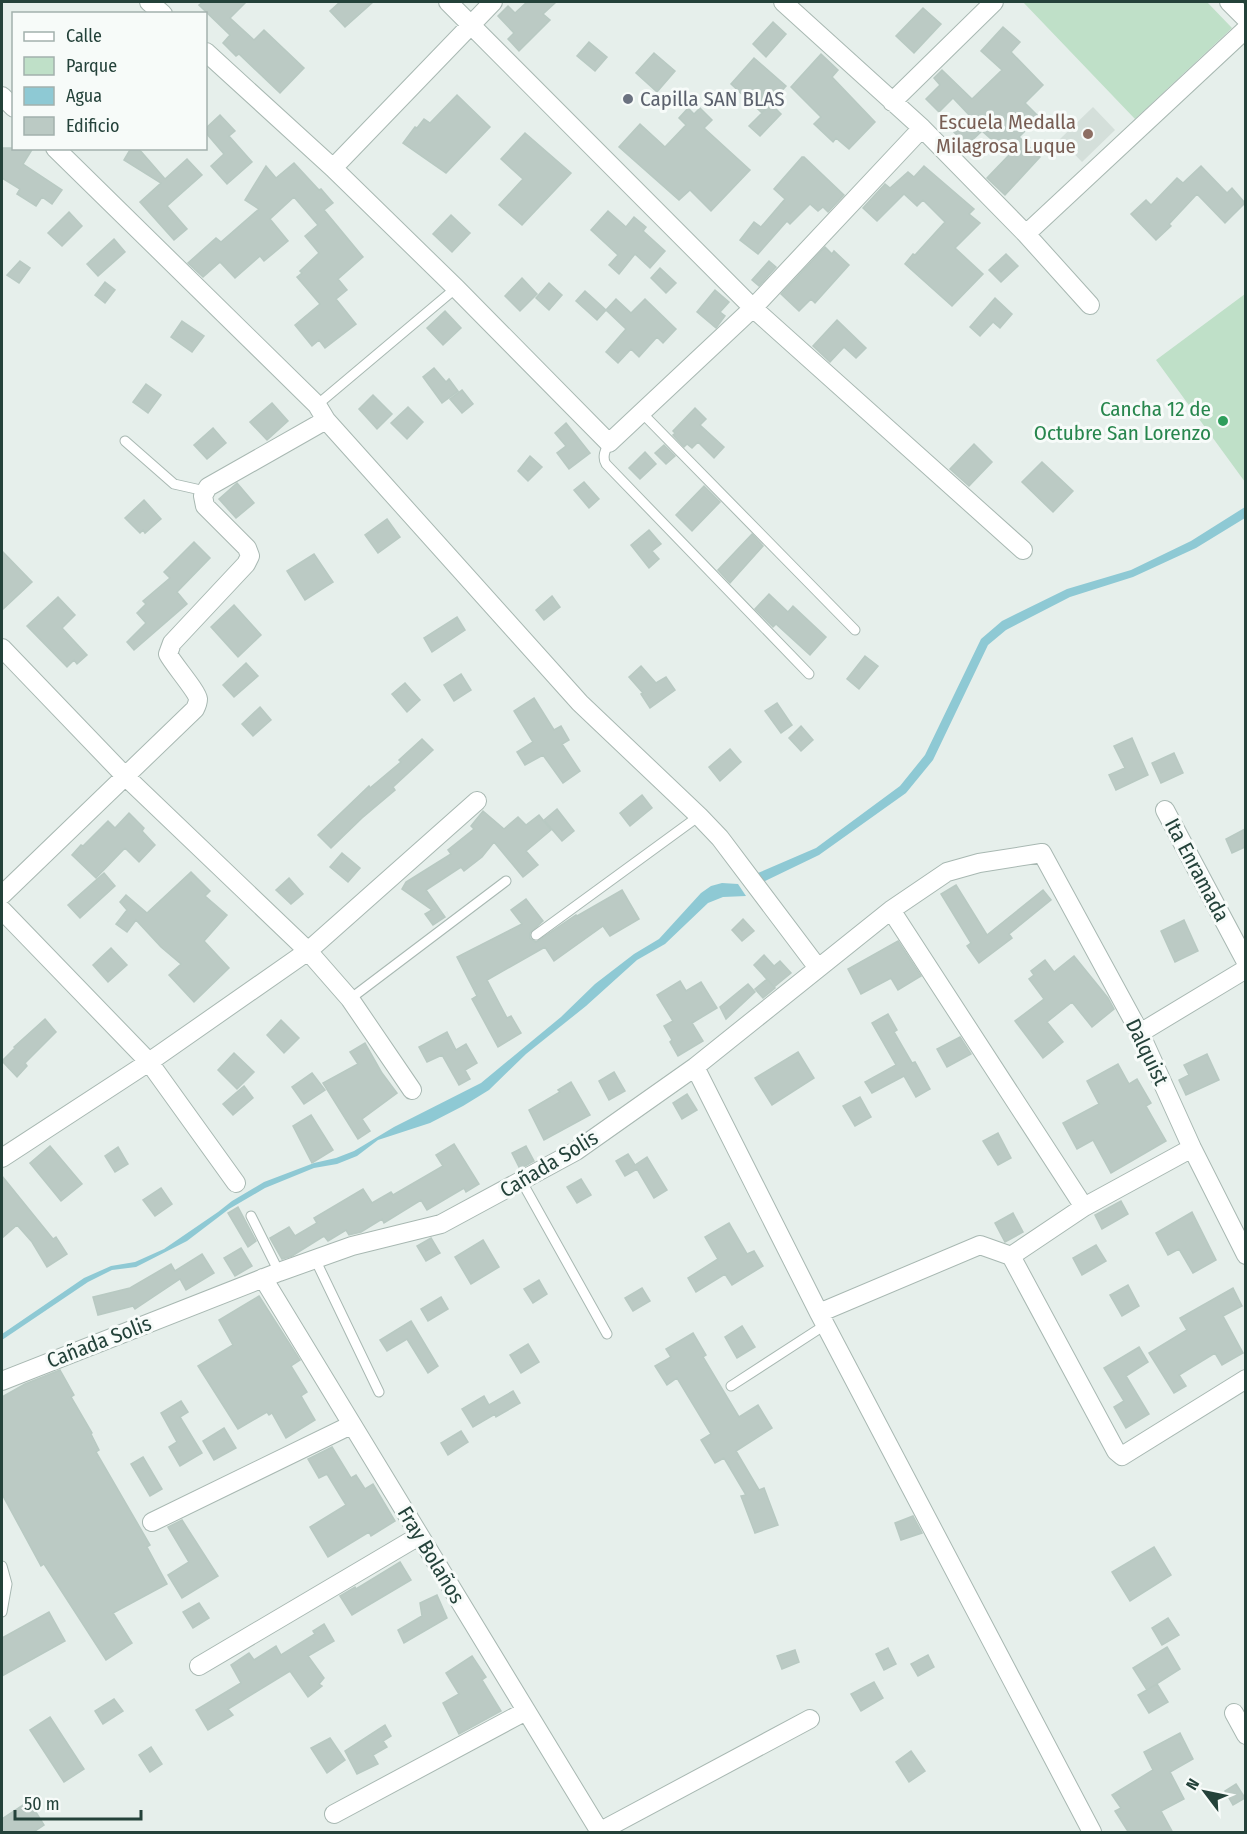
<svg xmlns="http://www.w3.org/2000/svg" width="1247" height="1834" font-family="'Fira Sans Condensed',sans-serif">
	<rect width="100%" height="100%" fill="#e6efeb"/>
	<!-- built -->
	<path fill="#d4dfda" d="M1093 107 1115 130 1082 162 1060 139Z"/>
	<!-- green -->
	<path fill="#bfe0c8" d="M1023 2H1207L1232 28 1135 119Z
		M1245 294V482L1156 360Z"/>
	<!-- water -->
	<path fill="#8ec9d4" d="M1245 507V518L1196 548 1133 577 1070 597 1006 630 988 645 933 760 906 793 819 855 763 882 758 873 816 848 900 786 925 755 981 639 1002 621 1067 589 1131 570 1191 541Z
		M722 883 738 884 746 896 723 897 708 903 665 944 637 960 586 1006 526 1054 489 1090 463 1106 430 1123 378 1140 357 1156 337 1164 314 1168 265 1188 229 1209 187 1241 136 1267 112 1270 88 1282 2 1340V1334L84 1278 111 1266 135 1262 164 1249 218 1212 232 1201 264 1182 314 1163 336 1158 354 1151 394 1127 481 1083 561 1017 595 984 634 954 659 939 701 893 711 886Z"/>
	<!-- building -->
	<path fill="#bbcac4" stroke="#b8c9c2" stroke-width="1.5" d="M203 2H246L230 18 254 40 264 30 304 68 280 93 239 54 236 56 223 43 230 35 199 5Z
		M340 2H373L345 27 330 11Z
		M527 2H556L543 14 550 20 519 51 508 39 514 33 498 16 508 6 515 13Z
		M923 8 941 24 914 53 896 36Z
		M773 22 786 34 766 57 753 44Z
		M1003 27 1020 42 1011 52 1043 85 1025 103 1039 117 1019 137 1040 157 1005 195 987 178 1009 155 982 131 966 146 954 132 971 117 953 98 939 112 926 99 940 85 934 78 942 70 972 99 1002 70 981 51Z
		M589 42 607 57 595 71 577 56Z
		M654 53 675 71 657 92 636 73Z
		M821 54 838 70 832 77 875 122 849 149 836 138 833 142 814 124 821 117 791 87Z
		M754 58 786 86 762 113 731 84Z
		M457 95 490 127 446 173 403 143 415 127 417 128 424 119 430 123Z
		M771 104 781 114 760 136 749 126Z
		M688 108 694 114 700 108 712 120 704 128 750 170 711 211 690 190 679 200 619 147 640 124 665 147 686 125 679 118Z
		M220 115 235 131 229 136 252 162 227 184 211 166 224 154 206 133V128Z
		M525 133 571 173 522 225 499 205 523 179 501 159Z
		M2 148H33L23 164 62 190 52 204 42 197 36 206 17 194 20 189 2 178Z
		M131 148H138L165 179 187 159 202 175 167 206 187 229 174 240 140 202 161 183 124 160Z
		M802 157H804L844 195 828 212 823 207 818 211 810 204 790 224 787 221 758 254 740 240 754 222 761 227 785 199 774 189Z
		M294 163 319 190 321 189 333 203 324 210 363 257 338 279 347 290 336 299 356 324 325 348 319 340 312 346 295 325 320 304 297 277 302 273 300 271 319 253 305 236 318 225 294 197 270 219 288 241 264 261 260 256 235 278 220 262 203 277 188 263 216 238 221 242 259 209 245 200 266 166 276 178Z
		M924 166 974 209 969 214 980 223 955 248 983 274 952 306 905 264 913 254 915 255 945 222 923 200 917 206 904 194 877 221 863 208 885 184 890 188 908 172 914 177Z
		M1201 166 1227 193 1232 188 1245 203 1225 223 1197 194 1169 224 1171 226 1156 240 1131 214 1146 200 1151 205 1177 178 1183 183Z
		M608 211 626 227 634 217 646 227 643 231 665 251 650 268 635 254 619 274 609 265 618 255 591 230Z
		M69 212 82 226 62 246 48 233Z
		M451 215 470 233 452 252 433 234Z
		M114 239 125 252 98 276 87 264Z
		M825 247 832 254 834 251 849 265 815 303 811 299 799 311 781 294Z
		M1006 254 1018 266 1001 282 989 270Z
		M20 261 30 268 19 283 7 275Z
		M769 261 776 267 759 286 752 280Z
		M660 268 676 283 666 293 651 278Z
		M522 278 537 294 520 311 505 296Z
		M105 282 115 290 105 303 95 295Z
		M549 283 562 295 549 310 536 298Z
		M715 290 729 302 720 312 725 316 716 328 697 312Z
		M585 291 606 310 597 320 576 301Z
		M995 298 1012 314 1000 328 993 322 980 336 970 327Z
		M616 299 631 313 645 299 676 329 663 343 657 337 639 357 631 349 618 363 606 352 626 329 606 310Z
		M445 311 461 328 443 345 427 328Z
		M837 320 866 348 856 358 844 347 830 362 813 346Z
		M182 321 204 336 192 352 171 337Z
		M434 368 446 382 449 379 458 391 442 403 423 377Z
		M146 384 161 395 148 413 133 402Z
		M462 390 473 404 462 413 450 399Z
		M373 395 392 414 377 429 359 409Z
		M272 403 288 421 267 440 250 422Z
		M408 407 423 422 407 439 391 423Z
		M695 408 706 419 700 425 724 447 714 458 698 442 692 448 687 444 684 447 673 435 675 433 673 431Z
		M566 423 590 453 569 469 557 453 566 446 555 433Z
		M213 428 226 443 207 459 194 445Z
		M974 444 992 462 969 486 950 469Z
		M664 445 675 456 666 464 655 453Z
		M645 452 656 464 640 479 629 468Z
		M530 456 542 467 528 481 518 471Z
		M1042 462 1073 491 1053 512 1022 482Z
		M584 482 599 499 589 508 574 490Z
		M237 483 254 503 236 518 219 499Z
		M704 486 720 502 692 531 676 515Z
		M144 500 161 519 145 533 143 530 140 533 125 518Z
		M387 519 400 537 378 553 365 535Z
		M649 530 661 544 652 551 659 559 649 568 631 545Z
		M752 534 763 546 730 583 718 570Z
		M194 542 210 558 177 592 187 604 134 650 127 642 146 623 137 613 146 604 143 601 170 578 164 572Z
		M2 551 32 582 2 610Z
		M314 554 333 582 305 600 287 571Z
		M769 594 788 612 793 606 826 637 810 655 776 624 773 627 755 609Z
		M552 596 560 607 544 620 536 610Z
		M58 597 75 615 62 628 87 655 77 664 74 660 67 667 27 626Z
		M234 605 261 635 238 657 211 627Z
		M457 617 465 630 432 652 424 638Z
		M865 656 878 666 859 689 847 679Z
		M246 663 258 676 234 697 223 685Z
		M641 666 656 683 666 677 675 690 650 708 641 694 643 693 629 677Z
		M461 674 471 690 454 701 444 685Z
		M405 683 420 700 407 712 392 694Z
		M534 698 554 730 561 726 569 740 562 744 580 771 563 783 543 755 525 765 517 752 533 742 514 711Z
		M777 703 792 725 781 733 765 711Z
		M260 707 271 720 253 736 242 724Z
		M801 726 813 740 801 751 789 738Z
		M1132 738 1148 775 1116 790 1109 775 1125 768 1114 746Z
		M422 739 433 750 393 787 395 790 362 818 331 848 318 835 369 786 370 788 401 762 399 760Z
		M730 749 741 762 720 781 709 767Z
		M1174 753 1183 773 1161 783 1152 763Z
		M642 795 652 808 630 826 620 813Z
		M557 809 574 831 562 841 544 820Z
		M483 811 504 829 518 817 526 825 539 815 551 830 526 851 538 865 523 877 494 842 482 857 464 871 461 867 426 890 445 917 433 925 425 914 432 910 402 889 406 882 451 854 448 850 474 829 471 826Z
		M129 813 144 828 142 831 155 845 139 862 125 848 96 878 72 855 81 845 83 846 108 821 115 828Z
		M1245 829V847L1232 853 1226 839Z
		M342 853 360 868 348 882 330 867Z
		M191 872 210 891 205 896 227 915 204 941 229 968 194 1002 169 975 181 964 161 947 136 920 127 932 116 924 127 910 120 902 126 895 147 913Z
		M104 873 115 886 80 918 68 905Z
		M289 878 303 894 291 904 276 890Z
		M956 885 987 935 1043 890 1051 900 1009 934 1012 938 979 963 967 946 971 943 941 894Z
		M622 890 639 919 610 936 603 926 554 961 545 947 487 980 507 1018 511 1016 521 1033 498 1047 472 999 477 996 457 957 522 924 511 910 526 899 543 921 530 933V938L536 942 576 915 577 916Z
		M743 919 754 931 742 941 732 930Z
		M1184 920 1198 951 1175 962 1161 931Z
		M898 941 921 976 898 990 891 978 861 994 848 969Z
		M111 948 127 965 108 982 93 965Z
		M764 955 774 966 780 961 791 973 774 987 754 965Z
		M1074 956 1108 998 1114 1009 1092 1027 1072 1002 1047 1022 1063 1042 1043 1058 1015 1021 1044 999 1029 979 1034 975 1031 971 1045 960 1054 972Z
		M767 979 775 988 763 998 755 989Z
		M680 981 686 991 701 982 717 1008 692 1023 703 1041 678 1056 670 1042 672 1040 664 1026 673 1021 657 995Z
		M748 984 755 992 726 1019 720 1007Z
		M888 1014 897 1030 894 1032 912 1063 915 1062 930 1089 916 1097 904 1076 872 1093 865 1082 896 1065 872 1023Z
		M45 1019 56 1032 25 1063 27 1066 17 1077 2 1061 15 1048 14 1047Z
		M281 1020 299 1038 284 1053 267 1035Z
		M447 1032 456 1050 466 1044 477 1063 465 1070 470 1079 459 1085 442 1055 427 1062 419 1047Z
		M960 1037 971 1054 947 1067 937 1049Z
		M365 1043 382 1073 397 1093 362 1119 370 1131 358 1139 323 1083 358 1064 350 1052Z
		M798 1052 814 1078 772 1105 755 1078Z
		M234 1053 254 1072 237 1089 218 1070Z
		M1207 1054 1219 1080 1186 1095 1179 1080 1189 1075 1184 1065Z
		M1118 1064 1129 1084 1137 1079 1151 1103 1146 1106 1166 1141 1111 1173 1093 1140 1077 1149 1063 1123 1099 1104 1087 1081Z
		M614 1072 625 1091 609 1100 599 1081Z
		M312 1073 325 1090 304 1104 292 1087Z
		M571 1082 590 1115 544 1140 529 1110 560 1092 558 1090Z
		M244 1086 253 1098 233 1115 223 1104Z
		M687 1094 697 1110 682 1119 673 1103Z
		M860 1097 871 1117 855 1126 843 1106Z
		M311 1115 333 1150 312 1163 293 1126Z
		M998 1133 1011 1158 998 1165 983 1141Z
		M454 1144 479 1184 466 1192 464 1188 427 1210 421 1200 384 1223 382 1219 361 1232 349 1235 346 1230 328 1241 324 1236 292 1256 282 1259 270 1238 289 1227 295 1236 317 1223 314 1218 363 1189 372 1203 391 1192 393 1195 443 1166 436 1155Z
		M50 1146 82 1184 61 1201 30 1163Z
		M526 1146 534 1161 520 1169 512 1153Z
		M118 1147 128 1164 115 1172 105 1156Z
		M628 1154 635 1165 647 1157 667 1190 654 1198 637 1169 625 1176 616 1161Z
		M2 1176 53 1239 56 1237 67 1254 47 1267 32 1242 17 1225 2 1238Z
		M581 1179 591 1195 577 1203 567 1187Z
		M161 1188 172 1204 155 1216 143 1200Z
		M1121 1201 1128 1214 1102 1229 1095 1215Z
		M238 1207 256 1241 248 1247 228 1213Z
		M1192 1212 1216 1260 1193 1273 1179 1249 1168 1255 1156 1233Z
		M1013 1213 1023 1232 1005 1242 995 1223Z
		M729 1223 747 1254 754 1251 763 1266 732 1285 725 1274 696 1292 688 1278 718 1259 705 1237Z
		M431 1238 440 1253 426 1261 417 1246Z
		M483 1240 499 1267 471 1284 455 1257Z
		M1096 1245 1106 1261 1082 1275 1073 1258Z
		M241 1248 252 1266 235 1276 224 1258Z
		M202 1254 214 1273 186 1290 180 1279 135 1309 133 1306 98 1315 93 1297 130 1288 171 1264 175 1271Z
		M539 1280 547 1294 533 1303 524 1289Z
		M1128 1285 1139 1306 1122 1316 1110 1295Z
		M642 1288 650 1301 633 1311 625 1298Z
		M1233 1288 1242 1306 1223 1316 1243 1353 1222 1365 1215 1353 1179 1375 1186 1386 1174 1393 1149 1353 1187 1330 1180 1318Z
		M259 1296 300 1360 291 1366 307 1392 301 1396 315 1420 286 1438 272 1413 269 1415 267 1412 238 1429 198 1366 233 1345 219 1320Z
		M441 1297 448 1309 428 1321 421 1309Z
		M411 1321 438 1366 428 1373 407 1339 387 1351 380 1340Z
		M742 1326 755 1347 737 1358 725 1337Z
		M693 1333 706 1355 703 1357 739 1417 758 1405 772 1428 736 1451 759 1490 764 1488 778 1525 755 1533 741 1496 746 1495 724 1458 715 1463 701 1440 711 1434 677 1378 667 1385 655 1366 671 1357 666 1349Z
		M528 1344 539 1362 521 1373 510 1355Z
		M1139 1347 1148 1362 1126 1376 1149 1414 1126 1428 1114 1407 1124 1401 1104 1368Z
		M60 1370 74 1395 71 1397 92 1433 91 1434 99 1450 96 1452 150 1545 147 1547 167 1584 113 1613 132 1643 106 1660 44 1564 41 1566 2 1494V1397L25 1384Z
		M513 1391 520 1403 496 1417 495 1414 473 1427 462 1409 484 1396 489 1405Z
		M181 1401 188 1412 180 1417 202 1453 180 1466 169 1447 177 1442 161 1413Z
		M224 1428 236 1448 214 1460 203 1441Z
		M461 1431 468 1442 448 1455 441 1443Z
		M332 1447 351 1478 356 1475 365 1489 373 1484 395 1521 371 1536 369 1532 328 1557 310 1527 346 1505 327 1474 319 1478 308 1459Z
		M143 1457 162 1489 150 1496 131 1464Z
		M913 1516 922 1533 901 1540 895 1523Z
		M182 1520 218 1576 182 1598 168 1575 189 1562 168 1527Z
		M1154 1547 1171 1575 1130 1601 1112 1572Z
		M400 1562 411 1580 352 1615 340 1596 355 1587 356 1589Z
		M437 1595 447 1618 404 1643 398 1630 422 1616 420 1603Z
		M199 1603 209 1618 193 1628 183 1612Z
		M49 1612 65 1641 2 1676V1638Z
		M1168 1618 1179 1635 1162 1645 1152 1628Z
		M324 1624 334 1641 308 1656 324 1678 319 1684 322 1686 308 1697 290 1671 228 1709 233 1715 208 1730 196 1710 241 1683 231 1665 249 1653 254 1660 276 1646 281 1655 315 1634 313 1631Z
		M1167 1647 1180 1669 1147 1690 1133 1668Z
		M888 1648 896 1664 884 1670 876 1654Z
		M795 1650 799 1662 782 1669 777 1656Z
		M928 1655 934 1667 918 1676 911 1664Z
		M472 1656 486 1677 482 1680 501 1711 459 1734 443 1703 459 1694 446 1673Z
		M874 1682 883 1698 861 1711 851 1694Z
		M1157 1684 1168 1702 1149 1713 1138 1695Z
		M114 1699 123 1711 103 1724 95 1711Z
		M50 1717 84 1769 64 1782 30 1730Z
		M385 1725 391 1736 383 1741 387 1747 373 1755 378 1764 357 1774 345 1751Z
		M1180 1733 1193 1759 1170 1772 1184 1799 1161 1811 1173 1833H1129L1115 1811 1121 1808 1112 1795 1153 1770 1144 1752Z
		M330 1738 345 1760 327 1773 311 1748Z
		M151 1747 162 1764 150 1772 139 1755Z
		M911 1751 925 1771 909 1782 896 1762Z
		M1236 1784 1245 1798 1233 1805 1225 1791Z
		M29 1801 44 1825 32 1833H2V1819Z"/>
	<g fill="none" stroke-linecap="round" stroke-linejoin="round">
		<defs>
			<path id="service" d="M317 405 456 288
				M642 413 855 630
				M125 441 174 484 205 491
				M609 443C605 449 602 458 606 464L809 674
				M536 935 699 816
				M350 999 506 881
				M522 1182 607 1334
				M251 1216 279 1272
				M315 1259 379 1392
				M731 1386 825 1325
				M2 1566 7 1584 2 1612"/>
			<path id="minor" d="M149 2 163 14
				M448 2 753 308 1023 550
				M783 2 922 128 1026 234 1090 305
				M1229 2 1246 19
				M206 52 333 168 456 288 609 443 753 308 922 128
				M2 96 14 108
				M892 102 994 2
				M55 148 317 405 326 420 580 703 699 816 720 838 818 968
				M333 168 493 2
				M1026 234 1246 29
				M2 648 125 776 308 951 350 999 412 1090
				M1165 810 1246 962
				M2 895 195 709C196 707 198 701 198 699 197 691 173 664 168 654L172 643 246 564 250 556 247 548 205 506 203 496 208 487 326 420
				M2 910 149 1062 236 1183
				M891 910 1084 1207
				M1140 1033 1246 969
				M695 1067 819 1313 1092 1832
				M2 1158 149 1062 308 951 477 801
				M1011 1256 1084 1207 1192 1148
				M263 1278 600 1832
				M819 1313 980 1245 1011 1256 1116 1451 1122 1456 1246 1379
				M2 1381 279 1272 352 1246 441 1224 576 1151 695 1067 891 910 947 872 979 863 1042 853 1140 1033 1192 1148 1246 1255
				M152 1522 351 1425
				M199 1666 419 1536
				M1234 1713 1246 1735
				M334 1814 526 1711
				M599 1832 810 1719"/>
		</defs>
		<!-- service casing -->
		<use href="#service" stroke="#a8b8b2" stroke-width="11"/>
		<!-- minor casing -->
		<use href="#minor" stroke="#a8b8b2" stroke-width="20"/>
		<!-- service -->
		<use href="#service" stroke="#fff" stroke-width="9"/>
		<!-- minor -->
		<use href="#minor" stroke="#fff" stroke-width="18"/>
	</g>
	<!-- markers -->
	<circle fill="#6b7280" stroke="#f7fbf9" stroke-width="2" cx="628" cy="99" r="6"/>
	<circle fill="#8d6e63" stroke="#f7fbf9" stroke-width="2" cx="1088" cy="134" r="6"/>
	<circle fill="#2e9e5b" stroke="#f7fbf9" stroke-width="2" cx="1223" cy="421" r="6"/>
	<g text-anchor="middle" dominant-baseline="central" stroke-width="6" stroke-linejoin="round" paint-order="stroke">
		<!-- worship labels -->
		<g font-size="21" fill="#5b616d" stroke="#f7fbf9" text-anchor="start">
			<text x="640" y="99">Capilla SAN BLAS</text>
		</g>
		<!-- education labels -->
		<g font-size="21" fill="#785e54" stroke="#f7fbf9" text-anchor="end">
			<text x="1076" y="122">Escuela Medalla<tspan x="1076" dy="24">Milagrosa Luque</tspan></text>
		</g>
		<!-- leisure labels -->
		<g font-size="21" fill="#27864d" stroke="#f7fbf9" text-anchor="end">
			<text x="1211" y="409">Cancha 12 de<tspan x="1211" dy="24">Octubre San Lorenzo</tspan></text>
		</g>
		<!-- street labels -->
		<g font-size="21" fill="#24423a" stroke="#f7fbf9">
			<text transform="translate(1197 870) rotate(62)">Ita Enramada</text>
			<text transform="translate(1147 1052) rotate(64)">Dalquist</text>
			<text transform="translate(549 1164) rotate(-31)">Cañada Solis</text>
			<text transform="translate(99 1342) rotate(-21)">Cañada Solis</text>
			<text transform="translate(431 1555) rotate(59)">Fray Bolaños</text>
		</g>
	</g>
	<!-- border -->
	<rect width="1247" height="1834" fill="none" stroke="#24423a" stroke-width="6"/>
	<!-- legend -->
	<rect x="12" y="12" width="195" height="138" fill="#f7fbf9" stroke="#a3b1ad" stroke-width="1.5"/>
	<rect x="24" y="32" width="30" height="9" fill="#ffffff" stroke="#a3b1ad" stroke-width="1.5"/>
	<text x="66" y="42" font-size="18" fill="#24423a">Calle</text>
	<rect x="24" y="57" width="30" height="18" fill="#bfe0c8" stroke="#a3b1ad" stroke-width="1.5"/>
	<text x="66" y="72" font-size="18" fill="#24423a">Parque</text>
	<rect x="24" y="87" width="30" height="18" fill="#8ec9d4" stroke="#a3b1ad" stroke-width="1.5"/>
	<text x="66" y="102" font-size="18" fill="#24423a">Agua</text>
	<rect x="24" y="117" width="30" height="18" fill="#bbcac4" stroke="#a3b1ad" stroke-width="1.5"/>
	<text x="66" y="132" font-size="18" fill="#24423a">Edificio</text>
	<!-- north arrow -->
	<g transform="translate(1205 1792) rotate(302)" stroke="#f7fbf9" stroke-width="4.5" paint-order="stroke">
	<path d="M0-4.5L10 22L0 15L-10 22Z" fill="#24423a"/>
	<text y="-9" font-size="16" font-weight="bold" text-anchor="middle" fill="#24423a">N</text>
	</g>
	<!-- scale -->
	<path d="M15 1810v9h126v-9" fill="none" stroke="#24423a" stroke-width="3"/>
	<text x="24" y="1810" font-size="18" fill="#24423a" stroke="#f7fbf9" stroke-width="4.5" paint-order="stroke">50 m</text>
</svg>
